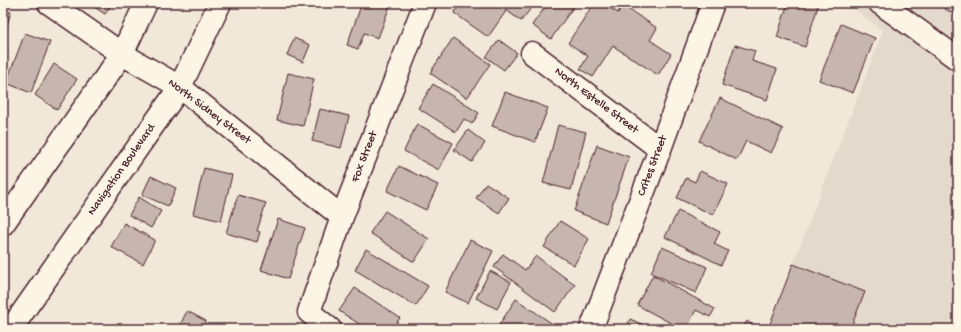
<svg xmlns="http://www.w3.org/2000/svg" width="961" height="332" font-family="'Gochi Hand',sans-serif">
	<rect width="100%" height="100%" fill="#f1e8da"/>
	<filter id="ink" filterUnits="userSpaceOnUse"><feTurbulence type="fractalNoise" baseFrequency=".025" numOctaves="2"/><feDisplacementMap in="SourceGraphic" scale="8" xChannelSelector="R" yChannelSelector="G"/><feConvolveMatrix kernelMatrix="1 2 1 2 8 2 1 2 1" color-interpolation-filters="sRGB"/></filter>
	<g filter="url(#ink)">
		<!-- built -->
		<path fill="#e4d9cd" d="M847 3H958V329H768L883 31Z"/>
		<!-- building -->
		<path fill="#c7b6af" stroke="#4a1f2b" d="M88 3H112L105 14Z
			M362 3H391L378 38 364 33 358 49 347 45Z
			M461 3H495L506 11 488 37 454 13Z
			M511 3H535L521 21 506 10Z
			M548 3H576L551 39 532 25Z
			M594 3H602L618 13 622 5 657 28 650 40 671 54 658 75 613 46 593 77 580 69 588 56 568 43Z
			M788 3H819L805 47 777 37Z
			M936 3H958V17Z
			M3 10 11 12 3 39Z
			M841 24 875 38 853 93 819 80Z
			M25 33 50 42 31 93 6 83Z
			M294 38 310 45 303 62 287 55Z
			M453 38 490 64 467 98 430 73Z
			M499 40 517 53 504 70 486 57Z
			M735 45 755 51 752 61 777 69 767 100 722 85Z
			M54 64 77 79 57 110 35 95Z
			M288 73 314 79 303 126 277 120Z
			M433 84 479 113 472 124 464 119 456 132 418 108Z
			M505 92 548 108 535 142 492 126Z
			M720 98 783 129 771 153 746 141 737 160 699 141Z
			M320 109 349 116 341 148 312 141Z
			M417 124 453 143 439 170 404 151Z
			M558 125 586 132 571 190 543 183Z
			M468 130 485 143 472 162 454 150Z
			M597 145 629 157 606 223 574 211Z
			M399 166 438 185 426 210 387 191Z
			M204 168 232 175 221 221 193 214Z
			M700 171 728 184 713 215 677 198 686 178 695 182Z
			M151 176 176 188 168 206 142 195Z
			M486 183 509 198 499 213 476 198Z
			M238 195 266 203 257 231 260 232 257 242 226 233Z
			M139 197 161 211 151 228 129 215Z
			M385 211 429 239 414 262 370 233Z
			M678 211 720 232 714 244 728 251 721 265 665 237Z
			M278 219 305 228 288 279 261 270Z
			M560 221 589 239 574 265 544 247Z
			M124 223 155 240 143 264 111 247Z
			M470 240 493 251 468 303 445 292Z
			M662 247 707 267 696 293 651 273Z
			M366 249 428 286 416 306 355 270Z
			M503 254 525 270 536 256 575 285 555 312 494 267Z
			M793 264 865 292 850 329H768Z
			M490 271 511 282 497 309 476 298Z
			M653 275 715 309 710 317 696 310 686 329H682L637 305Z
			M355 288 400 318 392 329H367L339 311Z
			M516 299 557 327 556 329H505L499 325Z
			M187 311 206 321 202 329H178Z
			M630 319 653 329H626Z
			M747 321 758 329H742Z"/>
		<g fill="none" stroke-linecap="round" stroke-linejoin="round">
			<defs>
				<path id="minor" d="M49 3 122 54 180 87 342 217
					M880 3 958 59
					M532 53 660 149
					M330 329 309 312 342 217 425 3
					M591 329 660 149 713 3"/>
				<path id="primary" d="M3 224 122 54 146 3
					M11 329 180 87 220 3"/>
			</defs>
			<!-- minor casing -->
			<use href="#minor" stroke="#4a1f2b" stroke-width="25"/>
			<!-- primary casing -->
			<use href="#primary" stroke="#4a1f2b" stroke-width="25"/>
			<!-- minor -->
			<use href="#minor" stroke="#fcf5e5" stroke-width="22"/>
			<!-- primary -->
			<use href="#primary" stroke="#fcf5e5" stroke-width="22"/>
		</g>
	</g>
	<g text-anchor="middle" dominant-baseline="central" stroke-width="3" stroke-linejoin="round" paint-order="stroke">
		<!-- street labels -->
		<g font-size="12" fill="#4a1f2b" stroke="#fcf5e5">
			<text transform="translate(596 101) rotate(37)">North Estelle Street</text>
			<text transform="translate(209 112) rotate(37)">North Sidney Street</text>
			<text transform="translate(365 157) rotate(-69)">Fox Street</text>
			<text transform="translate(653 166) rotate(-69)">Crites Street</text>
			<text transform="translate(122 170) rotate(-55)">Navigation Boulevard</text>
		</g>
	</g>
	<!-- margin -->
	<rect width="961" height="332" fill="none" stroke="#fcf5e5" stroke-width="16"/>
	<rect x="8" y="8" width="945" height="316" fill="none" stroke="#4a1f2b" stroke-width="1.5" filter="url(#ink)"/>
</svg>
